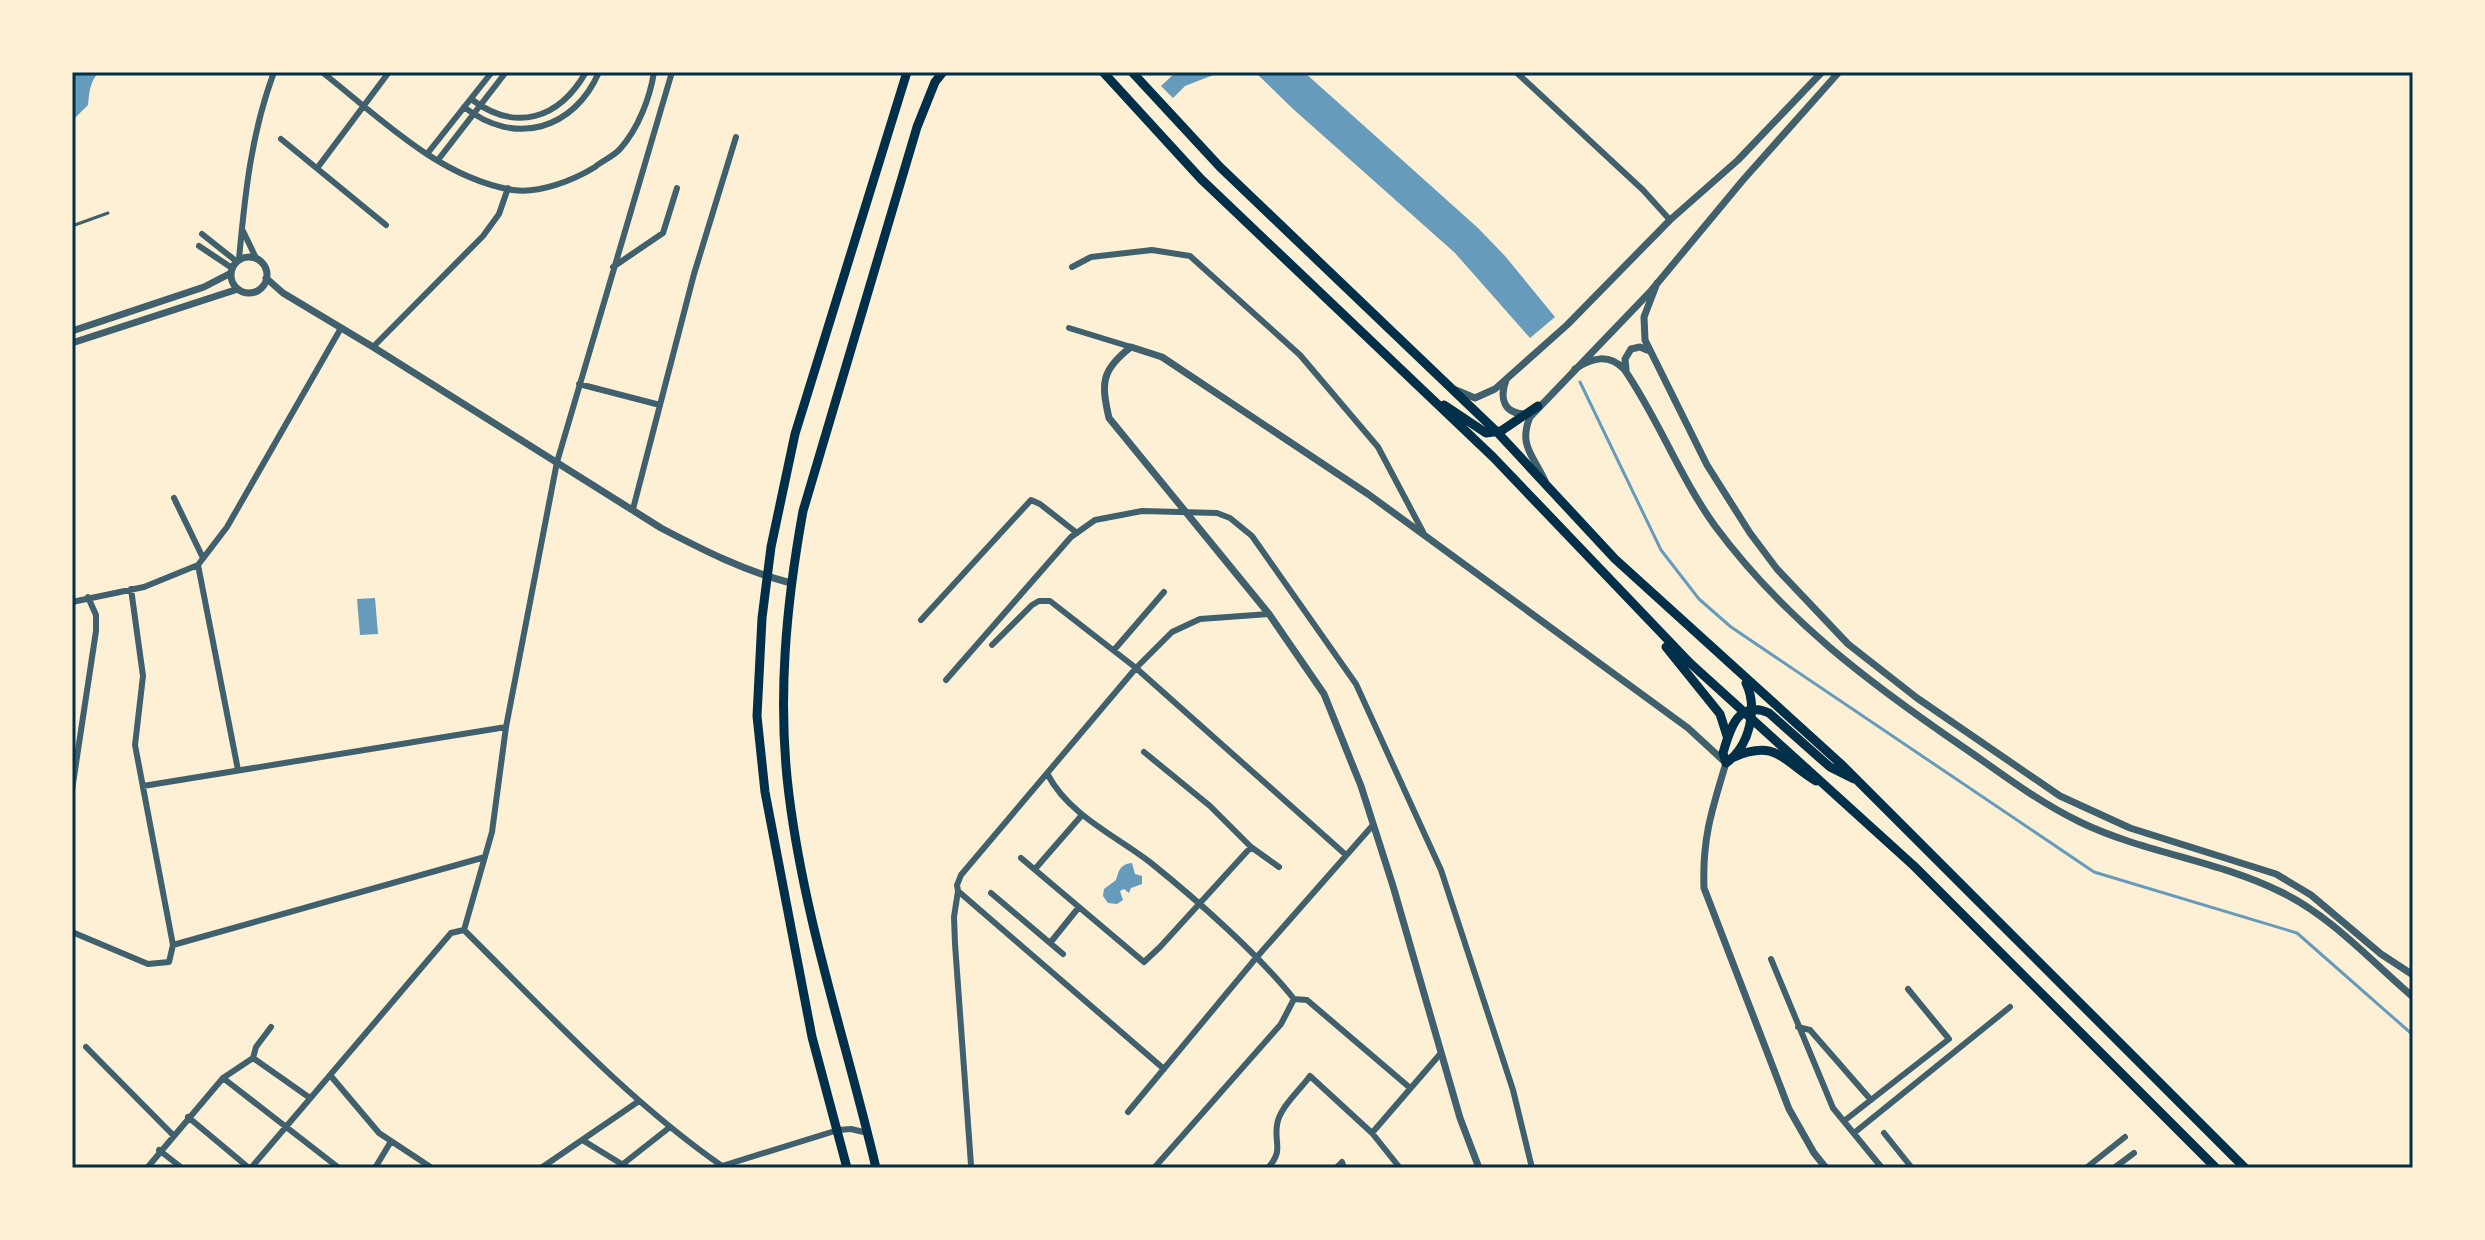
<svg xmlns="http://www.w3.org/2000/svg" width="2485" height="1240" font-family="Rubik,sans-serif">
	<rect width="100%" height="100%" fill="#fdf0d5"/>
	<!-- water -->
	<path fill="#669bbc" d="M72 72H99C90 81 89 93 88 105L72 121Z
		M1176 72H1221L1185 86 1173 98 1161 86Z
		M1255 72H1304L1478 228 1505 256 1555 317 1530 338 1455 253 1292 108Z
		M375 598 378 634 360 635 357 599Z
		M1132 863 1135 874 1142 876V884L1131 888 1129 893 1124 889 1120 891 1123 900 1117 904 1108 903 1103 896 1104 889 1116 880C1119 869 1121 864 1132 863Z"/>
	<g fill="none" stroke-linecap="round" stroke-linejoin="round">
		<!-- stream -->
		<path stroke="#669bbc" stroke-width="3" d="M1580 382 1661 550 1699 599 1731 627 2094 872 2297 933 2413 1035"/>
		<!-- service -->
		<path stroke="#3f606c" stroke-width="3" d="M72 226 108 213"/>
		<!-- minor -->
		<path stroke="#3f606c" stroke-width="6" d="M322 72C379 117 439 178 513 190 539 194 574 180 595 167 602 161 614 156 620 149 638 129 650 98 654 72
			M672 72 557 462 506 727 492 832 464 930C547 1012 626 1099 722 1166
			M1516 72 1643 190 1670 220
			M471 99C516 133 559 119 586 72
			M464 107C515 147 574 130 599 72
			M281 139 386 225
			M427 154 492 72
			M438 160 506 72
			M318 167 389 72
			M243 231 256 258
			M202 234 236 261
			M199 246 232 268
			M239 259C245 194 251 134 274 72
			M613 267 663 233 677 188
			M1072 267 1091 257 1152 250 1190 256 1300 355 1378 447 1423 532
			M1069 328 1131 347
			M373 347 483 236 499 214 508 188
			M579 384 660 405
			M174 498 203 558
			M633 509 694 274 736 137
			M198 565 238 770
			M131 589 143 676 135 745 173 945 485 857
			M72 602 144 587 198 565 227 527 341 328
			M921 620 1031 500 1040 504 1077 533
			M992 645 1032 605 1039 601H1050L1136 668 1346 855
			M1114 650 1164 592
			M946 680 1071 537 1095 520 1142 511 1217 513 1230 518 1252 536 1356 684 1441 870 1513 1090 1532 1168
			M1144 752 1210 806 1251 847 1279 867
			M1048 775C1069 815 1116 836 1151 863 1197 900 1258 954 1294 999L1307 1000 1409 1087
			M143 786 506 727
			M72 790 96 631V615L88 597
			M1021 858 1144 962 1160 947 1251 847
			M1035 869 1082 815
			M958 891 954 917 955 944 971 1165
			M991 893 1050 943 1079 907
			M72 932 148 964 169 962 173 945
			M1050 943 1063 954
			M1771 959 1833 1108 1882 1168
			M1798 1027 1810 1030 1871 1100
			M86 1047 173 1135
			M253 1058 310 1098
			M1164 1069 958 891 957 885 961 875 1136 668 1172 632 1200 619 1269 614
			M330 1075 379 1133 432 1168
			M223 1078 339 1168
			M1128 1112 1256 958 1373 825
			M188 1117 249 1168
			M1844 1121 1949 1039 1908 989
			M1372 1133 1400 1168
			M1854 1133 2010 1007
			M1884 1133 1912 1168
			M584 1141 628 1168
			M159 1150 182 1168
			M623 1164 670 1127
			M722 1166 838 1130 851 1129 868 1133
			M147 1168 223 1078 253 1058 256 1047 271 1027
			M251 1168 451 933 464 930
			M375 1168 390 1143
			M541 1168 639 1101
			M1154 1168 1281 1024 1294 999
			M1268 1168C1284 1150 1274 1144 1277 1125 1279 1108 1300 1090 1310 1076L1372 1133 1441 1053
			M1336 1168 1342 1162 1344 1168
			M2086 1168 2125 1137
			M2114 1168 2134 1153"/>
		<!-- tertiary -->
		<path stroke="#3f606c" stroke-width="7" d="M231 275a18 18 0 1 1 36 0a18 18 0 1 1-36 0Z
			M266 278 283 293 373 347 661 528C703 550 744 571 791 583
			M1657 283 1644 317 1645 340 1707 465 1750 533 1777 569 1848 644 1917 698 2060 796 2130 828 2276 874 2311 895 2381 954 2413 975
			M72 331 204 287 231 273
			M72 343 238 289
			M1575 369C1592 358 1608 353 1624 369 1658 418 1679 476 1715 526 1784 619 1868 682 1963 747 2001 773 2038 802 2080 822 2144 853 2217 860 2281 892 2331 916 2371 961 2413 997
			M1626 369 1625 359 1631 349 1640 347 1647 350
			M1506 380C1499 399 1504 414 1526 414
			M1456 390 1475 398 1495 389 1567 325 1670 220 1738 160 1822 72
			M1545 481C1534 456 1518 446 1530 417L1650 292 1743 180 1839 72
			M1479 1168 1460 1118 1393 886 1361 786 1324 694 1269 614 1109 418C1101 383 1101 370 1131 347L1162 357 1368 494 1688 728 1726 763C1712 809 1702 839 1704 888L1789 1109 1814 1153 1826 1168"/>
		<!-- primary -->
		<path stroke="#003049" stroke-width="9" d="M1103 72 1201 179 1493 457 1690 663 1914 866 2216 1168
			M1132 72 1220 167 1497 432 1615 559 1841 764 2245 1168
			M1444 405 1486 433 1501 431 1538 406
			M1666 647 1720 714 1727 736
			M1746 683C1758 708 1750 746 1726 763L1723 753C1730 729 1738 699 1769 713L1830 767 1854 779
			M1734 757C1776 739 1782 760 1816 781
			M847 1168 812 1037 765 792 757 716 762 618 771 547 795 434 907 72
			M876 1168C847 1044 805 923 789 795 777 700 786 605 803 511L917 127 935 82 943 72"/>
	</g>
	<!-- border -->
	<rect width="2485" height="1240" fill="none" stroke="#fdf0d5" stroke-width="148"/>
	<rect x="74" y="74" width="2337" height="1092" fill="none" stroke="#003049" stroke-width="3"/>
</svg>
